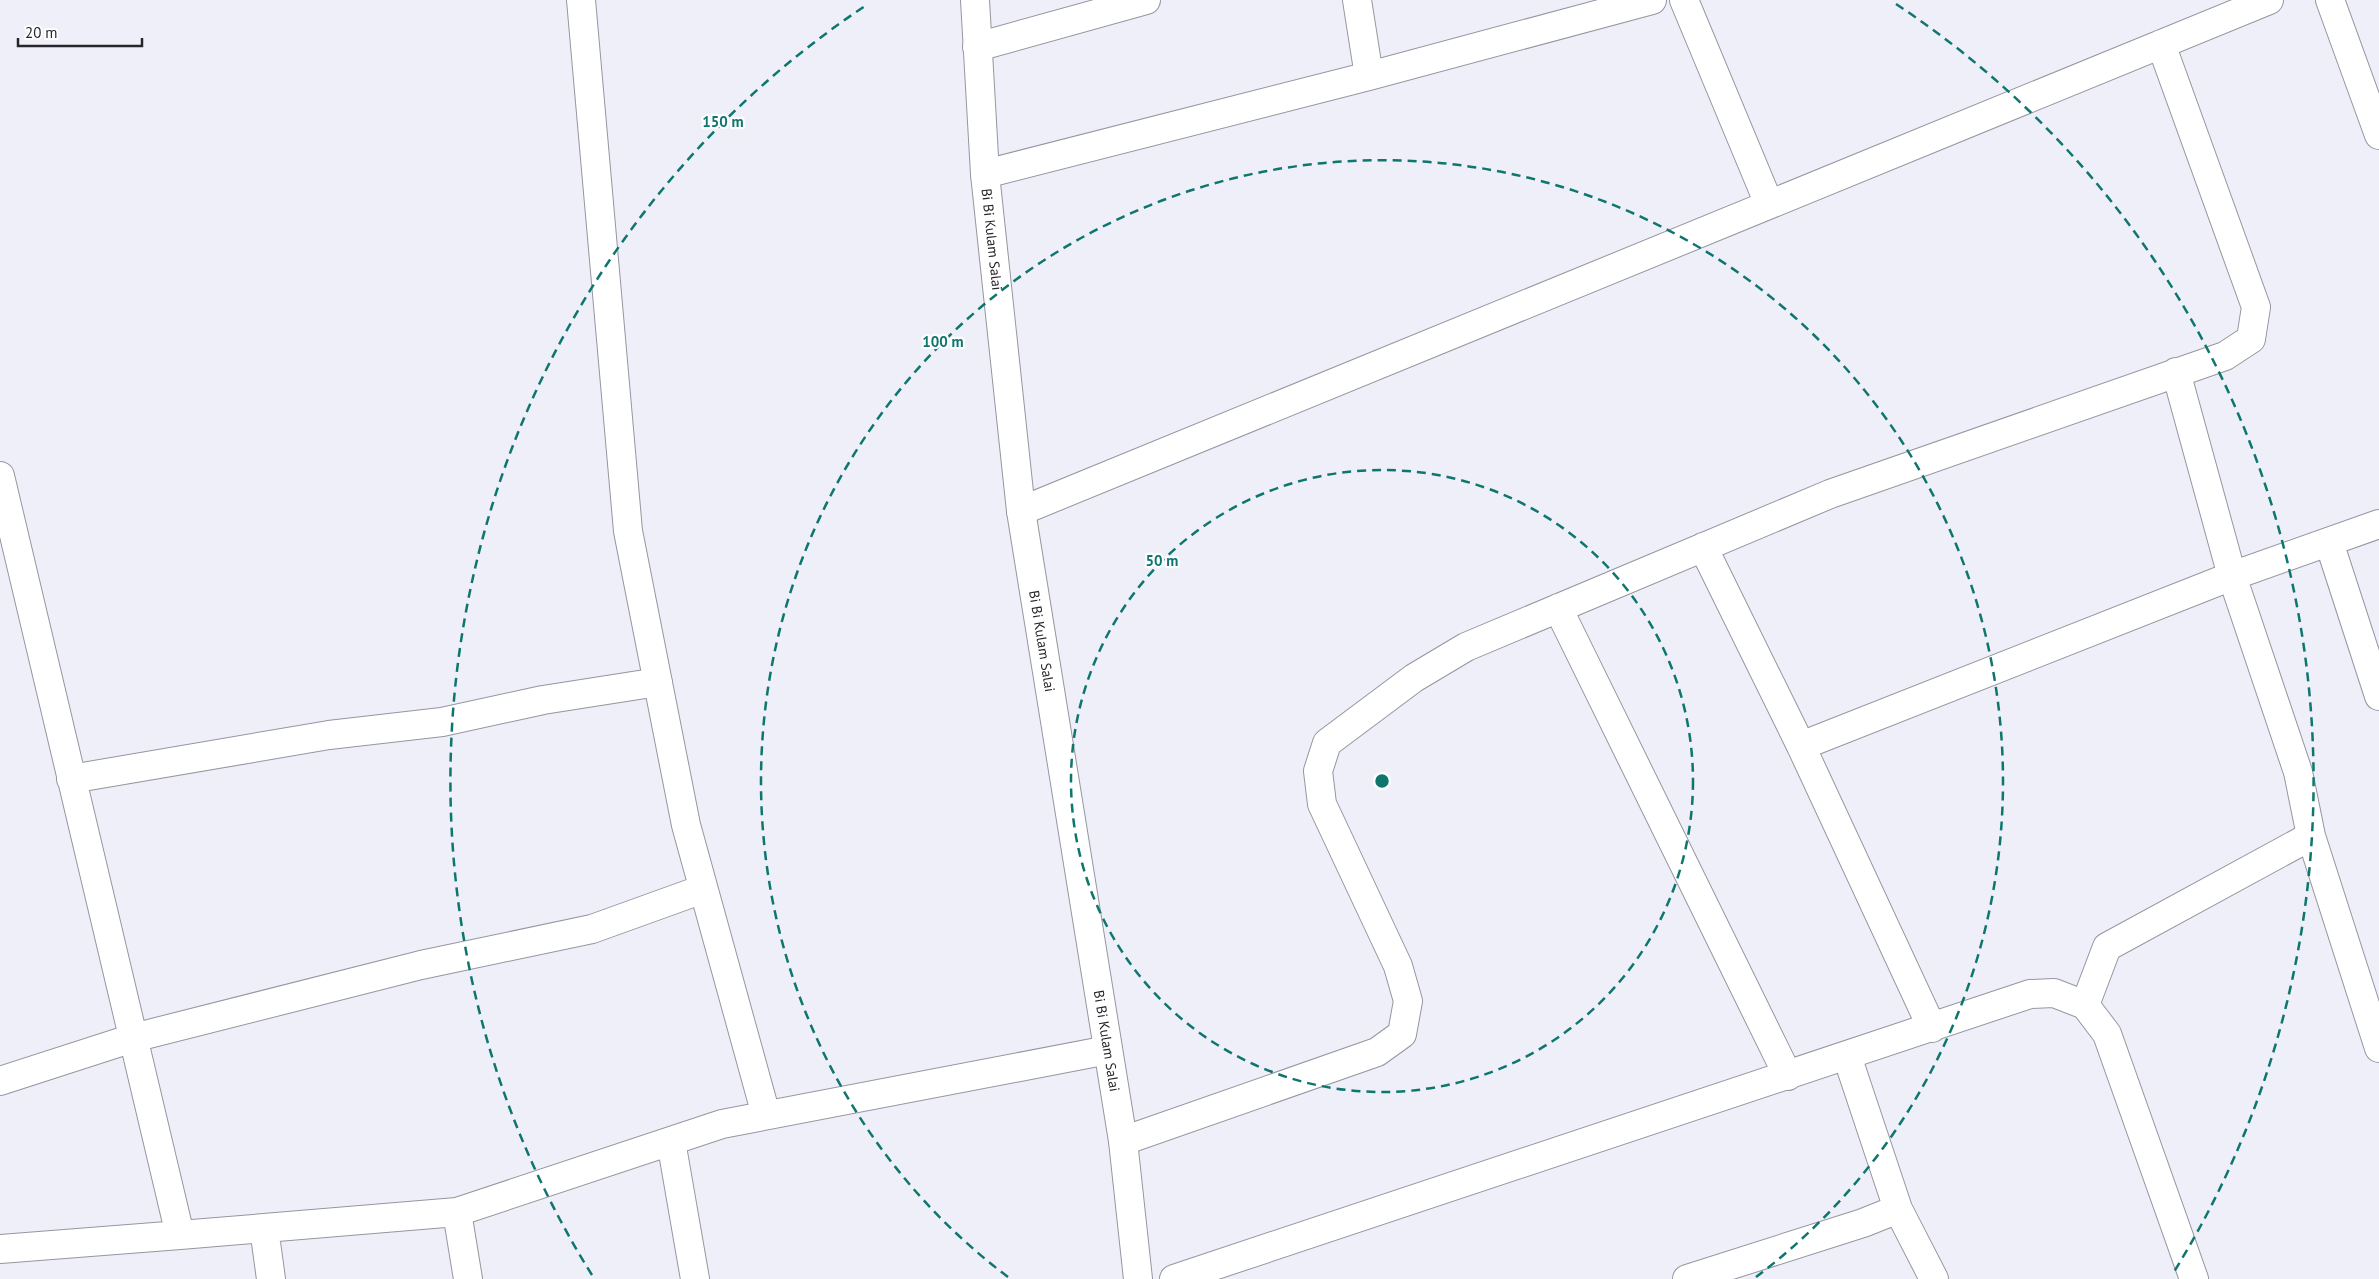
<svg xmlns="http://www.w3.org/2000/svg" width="2379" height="1279" font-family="'PT Sans',sans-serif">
	<rect width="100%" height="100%" fill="#eeeff9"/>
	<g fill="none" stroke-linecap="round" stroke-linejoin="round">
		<defs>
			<path id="street" d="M581 0 628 531 686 825 766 1115
				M1357 0 1369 76
				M1684 0 1769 204
				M2330 0 2379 135
				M977 47 1146 0
				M985 174 1369 76 1652 0
				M2176 372 2232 576 2298 772 2311 836 2379 1048
				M0 476 180 1235 457 1212
				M1021 511 2269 0
				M2329 542 2379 696
				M1703 547 1801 746
				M1558 608 1788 1076
				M71 779 329 735 442 722 543 700 658 682
				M2085 1005 2107 947 2311 836
				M1932 1028 1801 746 2232 576 2379 524
				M1847 1056 1898 1209
				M0 1081 133 1038 421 965 592 929 703 889
				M671 1141 695 1279
				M1123 1141 1377 1052 1402 1034 1408 1001 1398 966 1322 804 1318 771 1327 743 1414 678 1466 647 1830 494 2225 356 2251 339 2256 307 2161 44
				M264 1228 271 1279
				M0 1249 180 1235
				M468 1279 457 1212 722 1124 1108 1050
				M1174 1279 2030 994 2054 993 2085 1005 2107 1034 2194 1279
				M1687 1279 1863 1223 1898 1209 1934 1279"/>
			<g id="secondary">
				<path id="s1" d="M975 0 985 174 1021 511 1123 1141 1138 1279"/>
			</g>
		</defs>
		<!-- street casing -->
		<use href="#street" stroke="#95969f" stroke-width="30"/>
		<!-- secondary casing -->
		<use href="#secondary" stroke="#95969f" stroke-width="30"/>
		<!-- street -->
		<use href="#street" stroke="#fff" stroke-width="28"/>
		<!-- secondary -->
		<use href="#secondary" stroke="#fff" stroke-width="28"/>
	</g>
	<!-- distance rings -->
	<g fill="none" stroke="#0f766e" stroke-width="2.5" stroke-dasharray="9 6">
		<circle cx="1382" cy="781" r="311"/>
		<path d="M1008 1277A621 621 0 1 1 1756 1277"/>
		<path d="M592 1275A932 932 0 0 1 868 4M1896 4A932 932 0 0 1 2172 1275"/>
	</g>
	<g text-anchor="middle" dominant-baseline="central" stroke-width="4.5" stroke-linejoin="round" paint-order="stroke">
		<!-- street labels -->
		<g font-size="14" fill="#26262a" stroke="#fdfdff">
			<text stroke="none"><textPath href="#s1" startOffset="240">Bi Bi Kulam Salai</textPath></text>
			<text stroke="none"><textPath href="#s1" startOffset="645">Bi Bi Kulam Salai</textPath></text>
			<text stroke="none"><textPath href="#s1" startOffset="1050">Bi Bi Kulam Salai</textPath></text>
		</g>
	</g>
	<circle cx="1382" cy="781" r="8" fill="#0f766e" stroke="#fdfdff" stroke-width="2.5"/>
	<g font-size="15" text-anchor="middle" font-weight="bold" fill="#0f766e" stroke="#fdfdff" stroke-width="4.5" stroke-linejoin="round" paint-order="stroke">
		<text x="723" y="127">150 m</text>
		<text x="943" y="347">100 m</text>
		<text x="1162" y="566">50 m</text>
	</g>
	<!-- scale -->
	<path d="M18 38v8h124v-8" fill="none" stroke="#26262a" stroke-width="2.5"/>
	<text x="25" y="38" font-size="15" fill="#26262a" stroke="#fdfdff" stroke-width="4" paint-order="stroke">20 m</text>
</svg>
